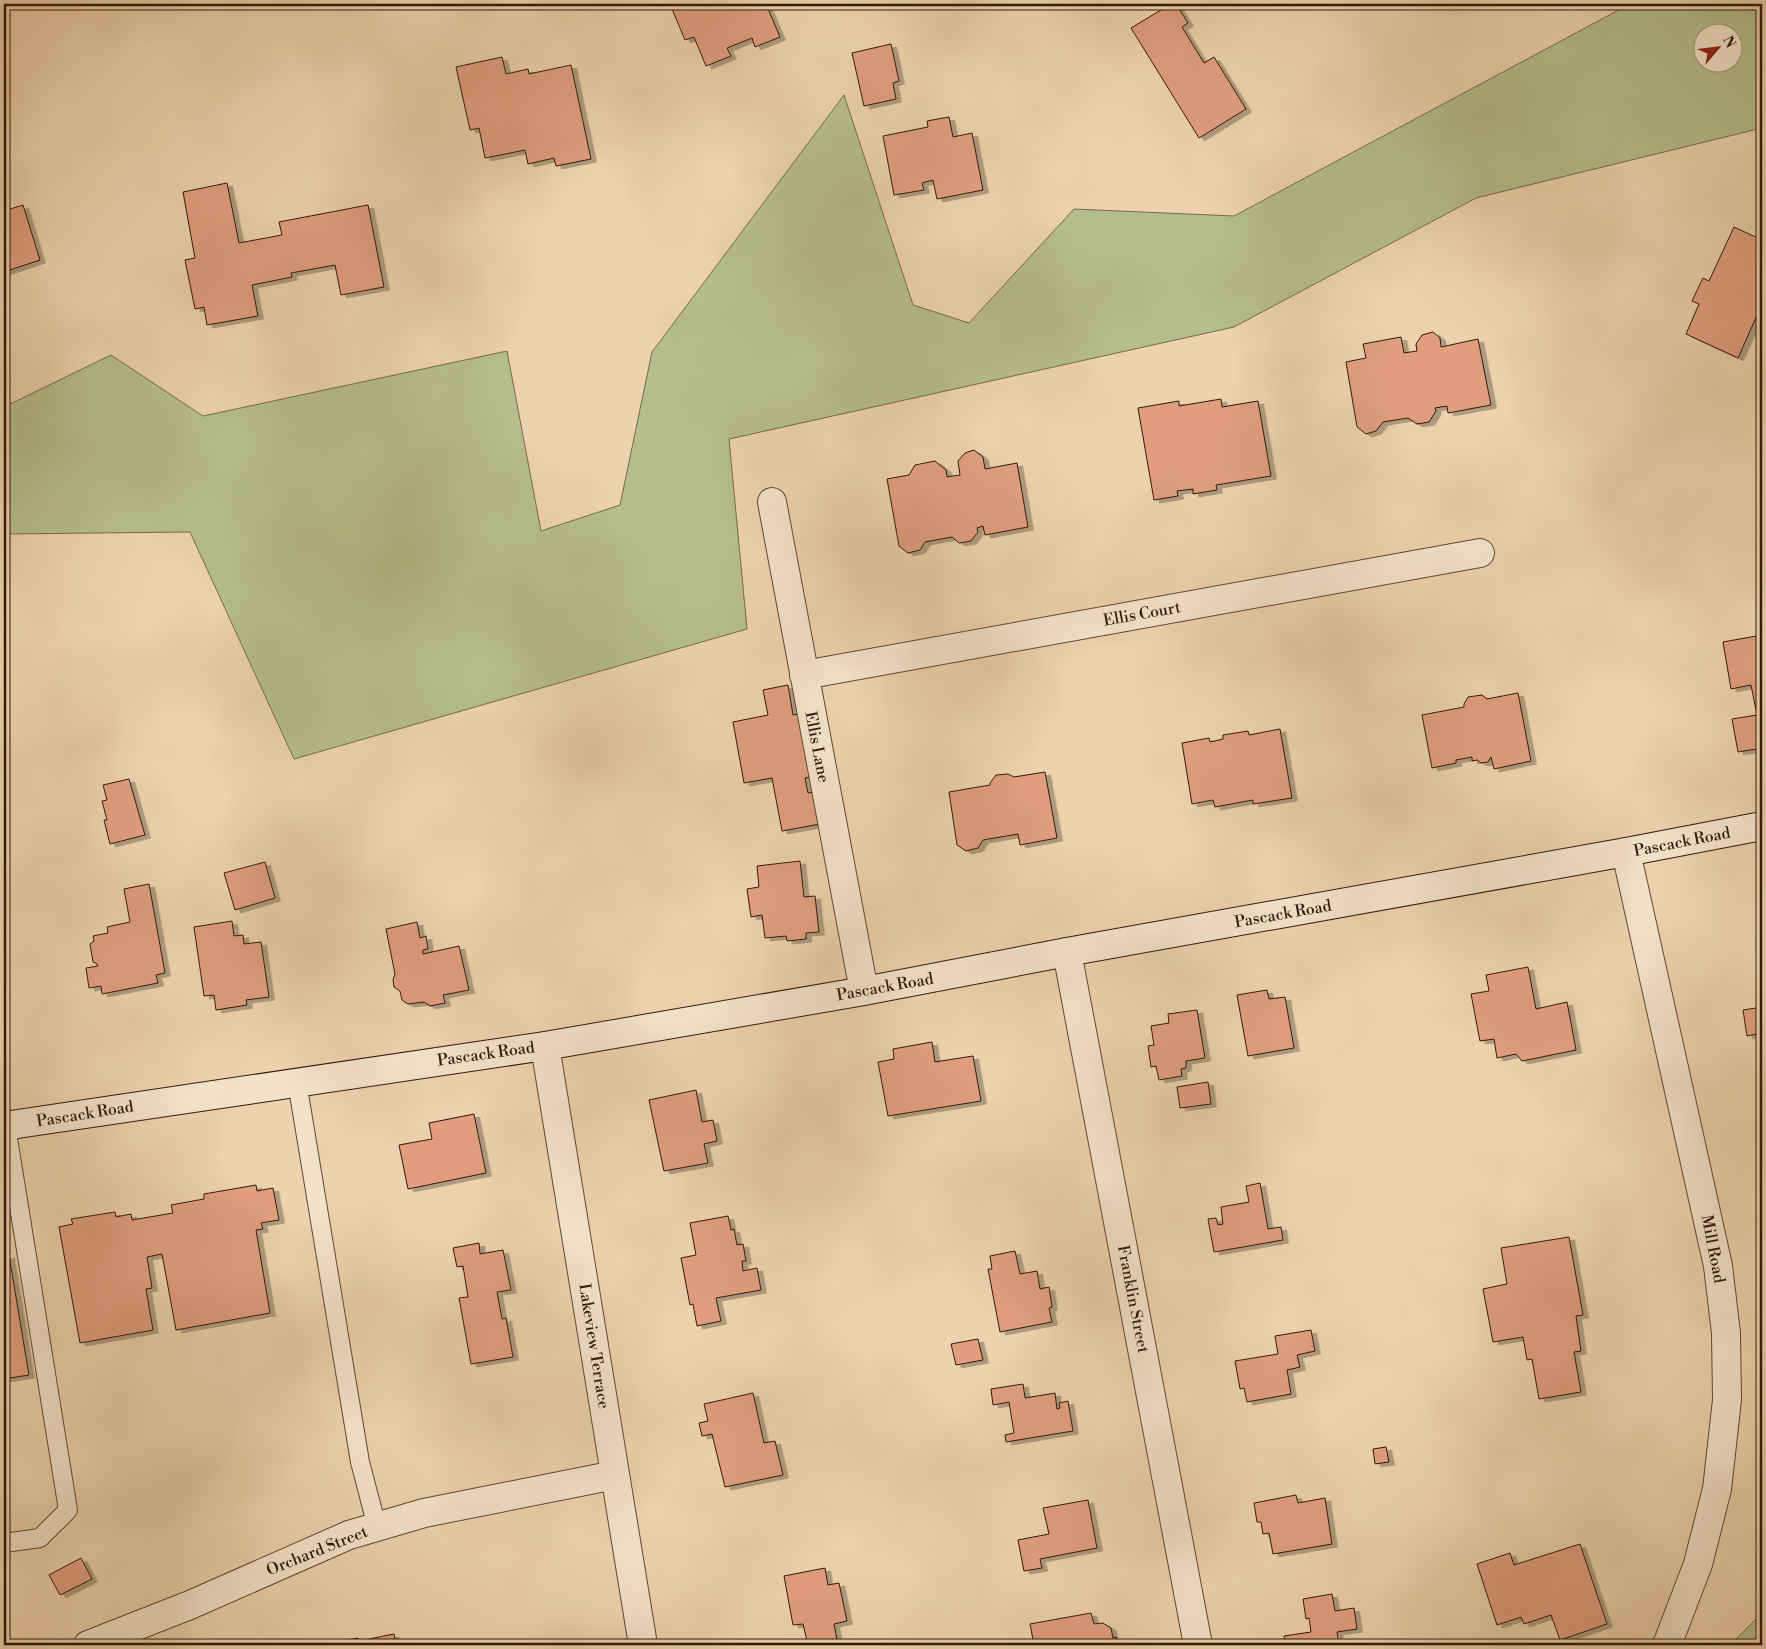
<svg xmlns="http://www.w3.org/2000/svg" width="1766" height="1649" font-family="'Libre Bodoni',serif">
	<defs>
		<filter id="shadow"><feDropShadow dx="5.5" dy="3" stdDeviation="0" flood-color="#0004"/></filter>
	</defs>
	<rect width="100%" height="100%" fill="#ecd2ad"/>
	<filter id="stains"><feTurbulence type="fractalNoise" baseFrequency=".004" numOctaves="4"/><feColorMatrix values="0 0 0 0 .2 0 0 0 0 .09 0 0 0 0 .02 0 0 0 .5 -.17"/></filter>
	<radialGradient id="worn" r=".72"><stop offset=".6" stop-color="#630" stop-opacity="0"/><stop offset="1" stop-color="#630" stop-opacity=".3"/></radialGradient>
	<!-- green -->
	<path fill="#b5bd8c" stroke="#746b4c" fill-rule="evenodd" d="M1630 4H1762V128L1476 198 1234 327 729 439 747 629 294 759 190 532 4 534V407L111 355 203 416 507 351 541 531 620 505 652 352 844 95 913 305 969 323 1074 209 1234 216ZM1704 32H1734V62H1704Z
		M1762 1613V1645H1730Z"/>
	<!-- building -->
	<path fill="#e09e7f" stroke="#32190c" filter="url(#shadow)" d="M670 4H766L780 37 755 47 752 38 727 48 731 56 706 66 694 37 685 40Z
		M1171 4H1176L1188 23 1182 27 1204 63 1214 57 1246 109 1199 138 1131 28Z
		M891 44 899 81 893 83 896 99 864 106 852 53Z
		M502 57 506 74 528 69 529 74 571 65 591 159 556 166 554 158 528 164 525 150 485 158 479 128 470 130 456 67Z
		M949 117 953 137 972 133 983 190 937 199 933 180 922 183 924 190 894 195 883 136 928 127 927 121Z
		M227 183 239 243 282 235 279 222 368 205 384 287 341 295 335 265 291 273 292 277 252 285 258 316 207 325 204 307 195 309 185 260 195 258 183 192Z
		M23 205 40 260 4 272V211Z
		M1734 227 1762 240V304L1738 358 1686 334 1699 304 1692 301 1703 278 1709 281Z
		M1433 332 1440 338 1441 347 1478 339 1491 405 1448 413 1447 406 1435 408 1436 411 1429 422 1417 424 1408 418 1383 422 1376 431 1366 434 1357 427 1346 362 1366 358 1363 344 1401 337 1404 353 1417 351 1416 344 1422 335Z
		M1221 399 1222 407 1258 401 1271 476 1216 485 1217 490 1193 494V489L1177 491 1178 496 1154 500 1138 408 1179 401V406Z
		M974 450 983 457 985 469 1017 463 1028 527 985 535 983 526 977 528 978 532 971 541 959 543 952 537 925 542 920 550 908 553 899 546 887 479 909 475 915 465 935 461 946 470 947 477 960 475 958 461 965 453Z
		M1762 635V748L1738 752 1732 719 1757 715 1751 685 1731 689 1723 642Z
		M788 685 793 715 798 714 811 777 805 778 808 793 814 792 820 824 782 831 772 778 744 783 733 722 768 715 763 690Z
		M1518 693 1531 761 1494 769 1491 757 1488 762 1481 763 1477 760 1472 761V757L1456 760V763L1432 768 1422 715 1464 707V704L1468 697 1482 695 1487 699Z
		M1280 729 1292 798 1253 804V800L1215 807 1213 800 1192 804 1182 743 1209 738 1210 742 1223 739V735L1248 731 1249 735Z
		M1045 772 1057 838 1020 845 1018 834 983 840 978 848 966 851 957 845 949 792 990 785V783L996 775 1008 774 1014 777Z
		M129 779 145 835 110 844 104 820H107L102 801 107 800 103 785Z
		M800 861 804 897 815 896 819 932 806 933V939L787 941 786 936 765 938 762 915 751 917 747 889 759 887 757 866Z
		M265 862 275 898 235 910 224 873Z
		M149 884 165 973 156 975 158 983 102 994 101 986 89 988 86 968 98 966 96 963 93 962 90 944 94 941 93 936 108 933 107 927 130 922 124 889Z
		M232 921 234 936 243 935 244 944 261 942 269 997 246 1000 247 1005 216 1010 214 995 204 996 194 927Z
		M417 922 420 938 426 936 428 949 423 950V954L459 946 469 990 443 995 445 1003 430 1006 424 1002 408 1004 402 1000 400 991 394 987 393 980 395 974 386 929Z
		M1528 967 1536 1009 1567 1002 1576 1050 1522 1061 1516 1054 1497 1058 1494 1039 1480 1041 1471 994 1489 991 1486 975Z
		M1267 990 1269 999 1285 997 1294 1048 1248 1056 1237 995Z
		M1762 1007V1033L1747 1036 1743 1010Z
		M1197 1010 1205 1058 1186 1061V1068L1181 1069 1182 1076 1159 1080 1156 1066 1151 1067 1148 1046 1154 1045 1151 1026 1169 1023 1168 1014Z
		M932 1042 935 1062 973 1056 981 1101 888 1116 878 1062 894 1059 893 1049Z
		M1208 1082 1211 1104 1180 1108 1177 1087Z
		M696 1090 702 1122 713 1120 717 1141 704 1144 708 1163 664 1171 649 1100Z
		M474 1114 486 1173 408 1189 399 1145 432 1139 429 1123Z
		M1260 1183 1268 1229 1281 1227 1283 1240 1214 1252 1208 1219 1216 1218 1218 1225 1223 1224 1221 1207 1249 1202 1246 1186Z
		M256 1185 257 1191 273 1188 279 1220 261 1223 263 1229 256 1230 270 1313 176 1330 162 1254 147 1257 152 1288 146 1289 153 1330 80 1343 59 1227 73 1224 71 1219 115 1212 116 1217 131 1214 132 1220 173 1213 171 1205 204 1199V1194Z
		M728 1216 731 1230 734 1229 737 1245 743 1244 746 1261H742L743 1271 757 1268 761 1290 716 1298 721 1321 697 1326 693 1304 690 1305 681 1258 696 1255 690 1223Z
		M1569 1237 1583 1315 1576 1316 1581 1351 1574 1352 1581 1392 1539 1399 1532 1359 1527 1360 1523 1337 1493 1342 1483 1289 1507 1284 1501 1248Z
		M479 1243 480 1254 503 1250 511 1290 497 1292 502 1319 506 1318 513 1357 471 1364 459 1298 468 1297 463 1266 457 1267 453 1248Z
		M1015 1251 1020 1274 1037 1271 1040 1289 1049 1287 1052 1307 1049 1308 1052 1322 1000 1332 988 1269H992L990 1256Z
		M9 1255 29 1375 4 1379V1256Z
		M1311 1330 1315 1351 1297 1355 1300 1367 1287 1370 1291 1394 1247 1402 1244 1388 1240 1389 1235 1361 1278 1354 1275 1336Z
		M978 1339 983 1360 956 1365 951 1344Z
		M1023 1384 1025 1398 1055 1393 1057 1409 1060 1408 1059 1403 1068 1401 1073 1431 1006 1442 1005 1435 1014 1433 1009 1402 993 1405 991 1389Z
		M753 1393 764 1443 775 1441 783 1475 725 1487 712 1434 702 1436 699 1423 708 1421 704 1404Z
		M1386 1447 1389 1462 1375 1464 1373 1449Z
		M1296 1495 1298 1503 1325 1498 1332 1544 1273 1554 1269 1533 1263 1534 1261 1522H1257L1254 1503Z
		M1088 1500 1097 1548 1040 1559 1042 1568 1024 1571 1018 1540 1049 1534 1043 1508Z
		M1580 1544 1607 1624 1560 1640 1551 1615 1524 1624 1521 1617 1497 1625 1477 1564 1510 1553 1514 1565Z
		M81 1558 92 1579 60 1595 49 1575Z
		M825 1568 828 1585 839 1583 847 1621 834 1624 838 1645H808L803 1624 793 1625 784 1576Z
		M1332 1594 1335 1611 1354 1608 1357 1629 1337 1632 1339 1645H1285L1284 1636 1311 1632 1309 1618 1306 1619 1303 1599Z
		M1091 1613 1094 1624 1103 1623 1111 1628 1113 1638 1116 1637 1118 1645H1034L1030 1624Z
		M394 1634 396 1645H319L358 1638 359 1641Z"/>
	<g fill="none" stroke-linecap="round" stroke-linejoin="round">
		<defs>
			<path id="lane" d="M297 1082 360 1462 377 1527
				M4 1543 40 1538 68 1510 6 1126"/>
			<path id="street" d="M772 502 864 991
				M804 675 1480 553
				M1626 852 1718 1266 1726 1333 1727 1400 1717 1489 1698 1564 1667 1645
				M1067 952 1198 1645
				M545 1046 643 1645
				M88 1645 190 1605 349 1535 424 1513 615 1475"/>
			<path id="secondary" d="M4 1126 545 1046 864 991 1067 952 1626 852 1762 826"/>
		</defs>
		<!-- lane casing -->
		<use href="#lane" stroke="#604734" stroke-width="20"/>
		<!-- street casing -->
		<use href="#street" stroke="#604734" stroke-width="30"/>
		<!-- secondary casing -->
		<use href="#secondary" stroke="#32190c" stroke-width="30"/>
		<!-- lane -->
		<use href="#lane" stroke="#f3e2ca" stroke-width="18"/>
		<!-- street -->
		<use href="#street" stroke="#f3e2ca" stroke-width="28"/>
		<!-- secondary -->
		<use href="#secondary" stroke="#f3e2ca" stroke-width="28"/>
	</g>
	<g text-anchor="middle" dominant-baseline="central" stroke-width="4" stroke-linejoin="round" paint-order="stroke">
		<!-- street labels -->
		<g font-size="16" fill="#32190c" stroke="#f3e2ca">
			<text transform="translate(1142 614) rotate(-10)">Ellis Court</text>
			<text transform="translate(817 747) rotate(79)">Ellis Lane</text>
			<text transform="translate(1682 842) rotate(-11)">Pascack Road</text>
			<text transform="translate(1283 914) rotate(-10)">Pascack Road</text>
			<text transform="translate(885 987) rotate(-10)">Pascack Road</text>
			<text transform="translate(486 1054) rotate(-8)">Pascack Road</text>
			<text transform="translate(85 1114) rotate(-9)">Pascack Road</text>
			<text transform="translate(1713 1249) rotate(79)">Mill Road</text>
			<text transform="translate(1133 1299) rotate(79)">Franklin Street</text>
			<text transform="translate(594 1346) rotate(81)">Lakeview Terrace</text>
			<text transform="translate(317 1551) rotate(-22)">Orchard Street</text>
		</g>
	</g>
	<!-- margin -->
	<rect width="1766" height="1649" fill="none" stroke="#ecd2ad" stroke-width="20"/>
	<rect x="5" y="5" width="1756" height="1639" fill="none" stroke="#32190c" stroke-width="2.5"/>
	<rect x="10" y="10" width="1746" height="1629" fill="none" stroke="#32190c"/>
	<!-- north arrow -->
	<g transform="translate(1718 48) rotate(62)"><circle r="24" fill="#f3e2ca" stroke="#a6927e"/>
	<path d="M0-4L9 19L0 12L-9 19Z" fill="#8f2418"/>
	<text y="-8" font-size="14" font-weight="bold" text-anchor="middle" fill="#32190c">N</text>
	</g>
	<rect width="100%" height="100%" filter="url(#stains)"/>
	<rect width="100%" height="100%" fill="url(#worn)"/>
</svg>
